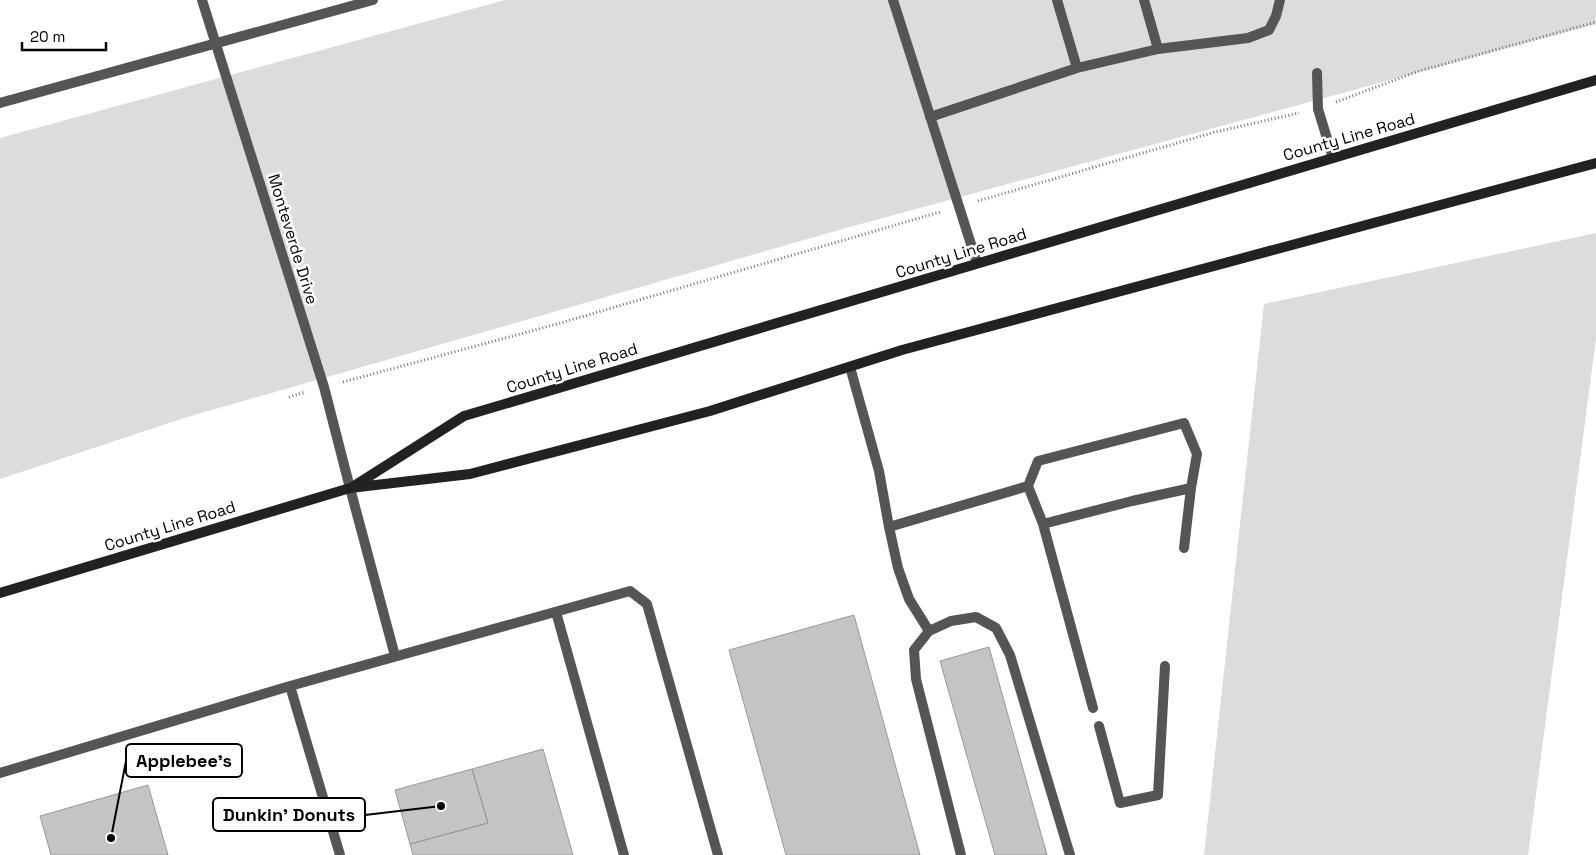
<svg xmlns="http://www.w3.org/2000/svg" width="1596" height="855" font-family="'Space Grotesk',sans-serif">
	<rect width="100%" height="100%" fill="#fff"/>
	<!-- green -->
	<path fill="#dcdcdc" d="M505 0H1596V24L846 228 184 418 0 479V138Z
		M1596 233V339L1528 855H1204L1264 304Z"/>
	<!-- building -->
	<path fill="#c4c4c4" stroke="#999" d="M854 615 920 855H786L729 650Z
		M989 647 1047 855H995L940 661Z
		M543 749 573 855H413L410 844 488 823 472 769Z
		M472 769 488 823 410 844 395 790Z
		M148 785 168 855H51L40 816Z"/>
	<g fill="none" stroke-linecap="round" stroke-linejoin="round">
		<!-- path -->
		<path stroke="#777" stroke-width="3" stroke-dasharray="1 2.5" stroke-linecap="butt" d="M1336 102 1419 71 1596 22
			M978 201 1215 132 1299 113
			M343 382 557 324 940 212
			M289 397 306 392"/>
		<!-- service -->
		<path stroke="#555" stroke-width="10" d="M893 0 977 263
			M1057 0 1077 68
			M1144 0 1158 49
			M1317 73 1318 109 1333 158
			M930 117 1077 68 1158 49 1248 38 1269 30 1276 16 1280 0
			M850 367 879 471 889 527 1028 486 1043 524 1093 708
			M1028 486 1038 461 1184 423 1197 454 1191 488 1184 548
			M350 488 395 656
			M1043 524 1132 501 1191 488
			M889 527 898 568 909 599 929 631
			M556 612 624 855
			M1099 726 1120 803 1158 795 1165 666
			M0 773 290 686
			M340 855 290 686 630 591 647 604 718 855
			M961 855 916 679 914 650 929 631 951 621 976 617 996 628 1010 655 1070 855"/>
		<!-- minor -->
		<path stroke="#555" stroke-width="10" d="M202 0 324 387 350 488
			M0 103 373 0"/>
		<!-- secondary -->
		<path stroke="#222" stroke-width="10" d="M354 486 464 416 1596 80
			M0 593 350 488 470 474 710 411 902 350 1596 163"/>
	</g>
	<g text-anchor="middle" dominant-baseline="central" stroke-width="5" stroke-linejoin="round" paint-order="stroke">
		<!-- street labels -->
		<g font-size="16" fill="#000" stroke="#fff">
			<text transform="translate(1349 137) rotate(-16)">County Line Road</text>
			<text transform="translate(293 239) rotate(73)">Monteverde Drive</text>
			<text transform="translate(961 253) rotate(-17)">County Line Road</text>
			<text transform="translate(572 368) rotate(-17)">County Line Road</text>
			<text transform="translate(170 526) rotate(-17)">County Line Road</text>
		</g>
	</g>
	<!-- callouts -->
	<path fill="none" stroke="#000" stroke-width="2" d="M111 838L126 761M441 806L365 815"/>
	<g fill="#000" stroke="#fff" stroke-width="2">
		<circle cx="111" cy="838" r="5"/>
		<circle cx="441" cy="806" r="5"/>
	</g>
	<g fill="#fff" stroke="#000" stroke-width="2">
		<rect x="126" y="744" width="116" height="33" rx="5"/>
		<rect x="213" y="798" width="152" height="33" rx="5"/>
	</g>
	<g font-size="18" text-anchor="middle" font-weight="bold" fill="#000">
		<text x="184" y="767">Applebee's</text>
		<text x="289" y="821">Dunkin' Donuts</text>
	</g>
	<!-- scale -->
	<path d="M22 42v8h84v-8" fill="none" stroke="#000000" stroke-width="2.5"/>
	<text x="30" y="42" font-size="15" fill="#000000" stroke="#ffffff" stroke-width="4" paint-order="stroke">20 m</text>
</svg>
